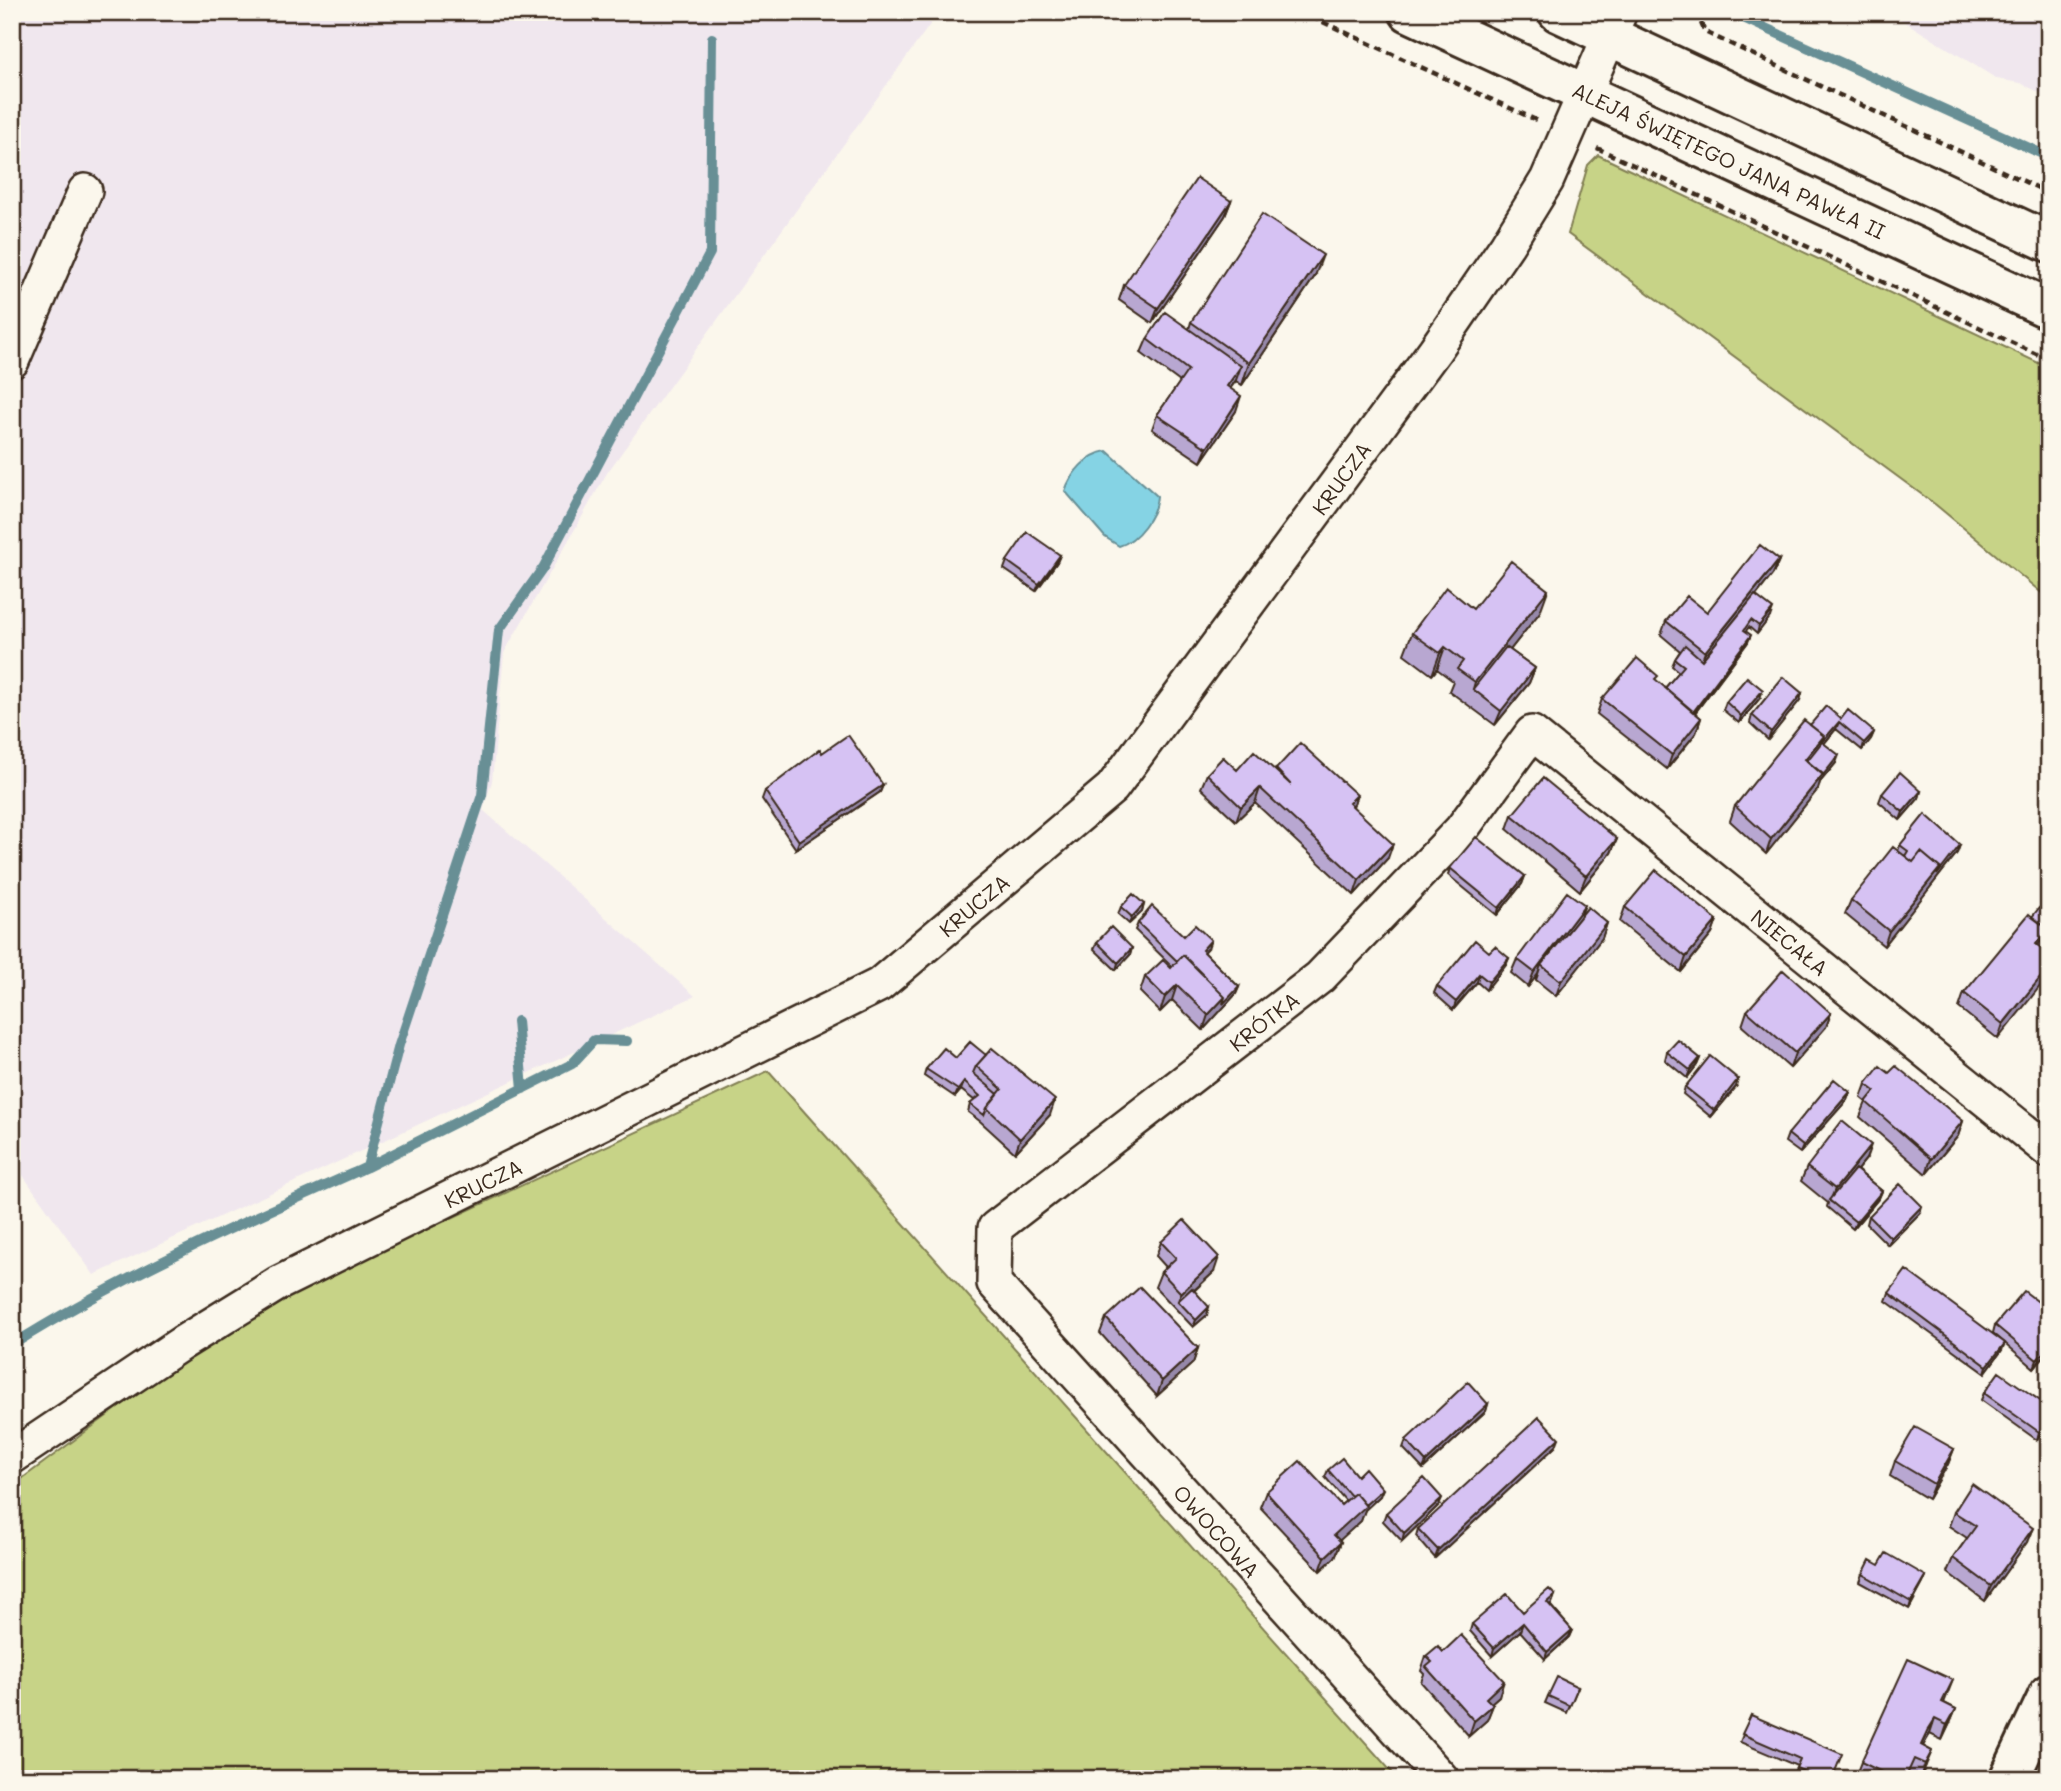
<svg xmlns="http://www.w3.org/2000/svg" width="2061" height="1791" font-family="Mali,sans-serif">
	<rect width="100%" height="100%" fill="#fbf7ec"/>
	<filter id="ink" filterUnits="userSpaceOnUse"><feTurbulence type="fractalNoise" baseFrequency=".0143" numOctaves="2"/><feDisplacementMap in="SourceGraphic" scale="14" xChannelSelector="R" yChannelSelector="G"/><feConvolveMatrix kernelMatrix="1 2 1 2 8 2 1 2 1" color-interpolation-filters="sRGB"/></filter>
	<g filter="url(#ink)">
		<!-- built -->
		<path fill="#f0e7ee" d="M12 12H939L607 473 504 653 492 781 483 810 695 996 94 1275 12 1160Z
			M1889 12H2049V97L2020 83 1997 79Z"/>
		<!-- green -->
		<path fill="#c7d387" stroke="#817e52" stroke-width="2" d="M1598 155 2049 368V599L1936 505 1568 234 1588 165Z
			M768 1071 1398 1779H12V1486L245 1314Z"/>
		<!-- water -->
		<path fill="#85d3e4" stroke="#678f95" stroke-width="2" d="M1107 451 1157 496C1156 515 1137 541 1119 546L1105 537 1065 491C1071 473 1087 454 1107 451Z"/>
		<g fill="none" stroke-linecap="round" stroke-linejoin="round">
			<!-- stream -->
			<path stroke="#678f95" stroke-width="10" d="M1730 12 2049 157
				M517 1021 523 1089
				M367 1167 572 1064 594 1040 627 1041
				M12 1345C125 1274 246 1221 367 1167L399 1045 482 795 499 630 543 568 710 253 712 38"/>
			<defs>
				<path id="street" d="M12 361 85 191
					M12 1457 182 1343 279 1283 879 985 1112 788 1435 350 1507 245 1547 180 1620 12
					M1442 1779 994 1283 995 1228 1320 977 1461 830 1532 733 2049 1151"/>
				<path id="secondary" d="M1409 12 2049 309
					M1558 12 2049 242
					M2009 1779 2049 1694"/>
			</defs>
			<!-- street casing -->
			<use href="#street" stroke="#3b2a1e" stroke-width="38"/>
			<!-- secondary casing -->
			<use href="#secondary" stroke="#3b2a1e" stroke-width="44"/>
			<!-- path -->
			<path stroke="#3b2a1e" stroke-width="4.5" stroke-dasharray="7 5" stroke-linecap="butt" d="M1301 12 1536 120
				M1696 12 1705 32 2049 193
				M1597 148 2049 360
				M12 414 21 393"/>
			<!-- street -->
			<use href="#street" stroke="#fbf7ec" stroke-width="33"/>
			<!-- secondary -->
			<use href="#secondary" stroke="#fbf7ec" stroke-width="38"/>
		</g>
		<!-- wall -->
		<path fill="#b8a7d1" stroke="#3b2a1e" stroke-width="2" d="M1231 201 1225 216 1152 323 1119 300 1124 285Z
			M1315 276 1242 385 1236 381 1230 389 1236 411 1201 462 1152 429 1157 415 1180 382 1141 353 1147 339 1189 329 1191 322Z
			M1060 555 1057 562 1036 591 1004 569 1007 561Z
			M1779 560 1773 574 1756 596 1770 617 1757 634 1749 627 1746 631 1748 642 1695 713 1701 718 1696 733 1667 769 1597 714 1602 699 1656 681 1665 688 1679 672 1672 666 1675 659 1680 651 1661 635 1666 621 1707 612Z
			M1473 609 1540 612 1510 650 1535 668 1529 683 1495 725 1449 691 1453 681 1437 669 1432 675 1404 654 1412 633Z
			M1802 693 1800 700 1768 740 1750 723 1752 715Z
			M1760 698 1739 723 1723 710 1726 702Z
			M1841 719 1874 732 1871 739 1862 750 1836 729 1824 744 1836 763 1820 782 1818 789 1766 854 1730 821 1735 806 1810 725Z
			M822 753 883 785 880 792 796 849 762 799 765 791Z
			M1276 769 1353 807 1388 858 1354 895 1255 803 1236 821 1201 788 1207 774 1237 770 1275 771Z
			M1921 791 1919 798 1900 820 1879 802 1882 794Z
			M1512 815 1617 839 1611 853 1580 891 1507 829Z
			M1900 845H1960L1957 853 1884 946 1845 914 1851 900 1898 851Z
			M1450 868 1525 876 1522 884 1497 915 1448 875Z
			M1144 904 1142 912 1129 924 1118 914 1121 907Z
			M1625 907 1717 920 1712 934 1681 972 1620 922Z
			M1581 915 1607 923 1602 938 1556 996 1536 980 1538 974 1528 987 1511 973 1517 959Z
			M2049 916 1998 1039 1959 1008 1964 993 2032 917Z
			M1138 923 1184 936 1208 948 1204 952 1239 987 1236 994 1203 1030 1172 1000 1160 1012 1140 992 1145 977 1171 968 1172 966 1135 930Z
			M1097 942 1132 948 1130 955 1116 970 1094 949Z
			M1489 952 1509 958 1506 965 1486 990 1477 982 1453 1010 1434 993 1437 986Z
			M1747 1011 1831 1013 1826 1027 1790 1068 1742 1026Z
			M970 1042 1050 1115 1015 1153 981 1122 968 1112 970 1104 975 1101 961 1090 955 1097 924 1076 926 1069 956 1058Z
			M1667 1052 1700 1058 1697 1065 1687 1078 1665 1060Z
			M1889 1073 1963 1121 1958 1136 1926 1174 1860 1117 1866 1102 1861 1098 1866 1084Z
			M1685 1087H1736L1711 1117 1683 1094Z
			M1850 1092 1847 1100 1800 1153 1785 1142 1788 1134Z
			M1866 1159 1857 1170 1882 1191 1879 1198 1853 1229 1827 1207 1828 1203 1801 1181 1807 1167Z
			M1920 1213 1888 1245 1867 1224 1869 1216Z
			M1161 1242 1214 1272 1194 1291 1207 1315 1193 1327 1155 1287 1161 1272 1166 1267 1156 1256Z
			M1889 1293 2002 1350 1985 1373 1886 1301Z
			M2049 1300V1350L2034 1368 1993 1333 1995 1325 2043 1315Z
			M1106 1318 1198 1348 1193 1363 1157 1396 1100 1333Z
			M1984 1393 2049 1407 2037 1440 1981 1400Z
			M1488 1404 1486 1411 1423 1469 1403 1448 1406 1440Z
			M2049 1434V1445L2045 1443Z
			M1556 1446 1435 1558 1416 1536 1418 1529Z
			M1954 1449 1948 1464 1928 1499 1890 1476 1895 1461Z
			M1328 1470 1357 1476 1380 1496 1365 1510 1361 1521 1339 1540 1341 1542 1335 1557 1320 1571 1260 1507 1266 1492 1341 1505 1346 1501 1325 1477Z
			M1439 1505 1402 1541 1383 1521 1386 1513Z
			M1954 1512 2027 1542 1985 1601 1947 1572 1953 1558 1967 1538 1949 1526Z
			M1879 1565 1926 1576 1923 1583 1909 1609 1860 1582 1863 1574Z
			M1555 1595 1552 1603 1550 1605 1572 1630 1569 1637 1545 1659 1520 1631 1492 1656 1470 1631 1472 1624 1523 1612Z
			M1443 1652 1499 1696 1491 1703 1493 1705 1487 1720 1469 1736 1421 1682 1424 1674 1421 1671 1426 1656Z
			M1953 1680 1944 1703 1956 1709 1950 1723 1942 1740 1930 1734 1922 1746 1926 1765 1920 1779 1909 1774 1907 1779H1860L1855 1777 1861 1762Z
			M1578 1687 1567 1713 1545 1703 1548 1696Z
			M1751 1715 1832 1779H1802L1793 1775 1797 1766 1740 1742Z"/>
		<!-- shaded-wall -->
		<path fill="#9688aa" stroke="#3b2a1e" stroke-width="2" d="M1231 201 1225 216 1152 323 1158 308Z
			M1323 255 1315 276 1242 385 1249 363Z
			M1241 366 1236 380 1221 401 1227 386Z
			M1241 396 1236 411 1201 462 1207 448Z
			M1060 555 1057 562 1036 591 1039 584Z
			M1779 560 1773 574 1699 667 1705 652Z
			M1548 590 1540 612 1477 692 1473 689 1475 682Z
			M1773 609 1770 617 1757 634 1759 626Z
			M1751 635 1748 642 1686 725 1689 718Z
			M1445 647 1437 669 1432 675 1440 653Z
			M1535 668 1529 683 1495 725 1501 711Z
			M1763 690 1760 698 1739 723 1741 716Z
			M1802 693 1800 700 1768 740 1771 732Z
			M1701 718 1696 733 1667 769 1672 755Z
			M1839 722 1836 729 1804 768 1805 759 1824 736Z
			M1874 732 1871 739 1862 750 1864 743Z
			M1839 755 1836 763 1820 782 1818 789 1766 854 1771 839Z
			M883 785 880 792 796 849 799 841Z
			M1260 788 1255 803 1236 821 1241 807Z
			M1921 791 1919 798 1900 820 1903 812Z
			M1357 795 1352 810 1349 803Z
			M1617 839 1611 853 1580 891 1586 876Z
			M1393 844 1388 858 1354 895 1359 880Z
			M1960 845 1957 853 1884 946 1889 931 1940 868Z
			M1525 876 1522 884 1497 915 1499 908Z
			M1144 904 1142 912 1129 924 1132 917Z
			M1585 905 1579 920 1541 965 1538 974 1528 987 1534 972Z
			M1717 920 1712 934 1681 972 1686 957Z
			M1607 923 1602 938 1556 996 1561 981Z
			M2048 929 2042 944 2035 953 2036 944Z
			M1211 940 1208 948 1199 958 1202 950Z
			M1132 948 1130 955 1116 970 1118 963Z
			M1509 958 1506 965 1486 990 1489 982Z
			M2049 967V975L1998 1039 2003 1024Z
			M1479 974 1477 982 1453 1010 1456 1002Z
			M1177 985 1172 1000 1160 1012 1165 997Z
			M1239 987 1236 994 1203 1030 1208 1015 1225 997Z
			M1831 1013 1826 1027 1790 1068 1795 1053Z
			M1700 1058 1697 1065 1687 1078 1690 1070Z
			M1738 1079 1736 1087 1711 1117 1714 1110Z
			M964 1082 961 1090 955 1097 958 1090Z
			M1850 1092 1847 1100 1800 1153 1803 1146Z
			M1055 1100 1050 1115 1015 1153 1020 1139Z
			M1963 1121 1958 1136 1926 1174 1931 1159Z
			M1871 1145 1866 1159 1831 1202 1830 1201 1835 1189Z
			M1882 1191 1879 1198 1853 1229 1856 1222Z
			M1922 1206 1920 1213 1888 1245 1891 1238Z
			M1219 1257 1214 1272 1180 1303 1178 1301 1181 1293Z
			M1209 1307 1207 1315 1193 1327 1196 1320Z
			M2005 1343 2002 1350 1985 1373 1987 1366Z
			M2049 1346V1350L2034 1368 2037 1360Z
			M1198 1348 1193 1363 1157 1396 1162 1381Z
			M1488 1404 1486 1411 1423 1469 1426 1462Z
			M2049 1419V1422L2037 1440 2039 1432Z
			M1559 1438 1556 1446 1435 1558 1438 1550Z
			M1954 1449 1948 1464 1928 1499 1934 1484Z
			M1383 1489 1380 1496 1365 1510 1361 1521 1329 1550 1334 1535 1361 1508Z
			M1442 1498 1439 1505 1402 1541 1404 1533Z
			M2033 1528 2027 1542 1985 1601 1991 1586Z
			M1341 1542 1335 1557 1320 1571 1325 1557Z
			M1926 1576 1923 1583 1909 1609 1911 1602Z
			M1555 1595 1552 1603 1544 1610 1547 1602Z
			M1523 1623 1520 1631 1492 1656 1494 1648Z
			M1572 1630 1569 1637 1545 1659 1547 1652Z
			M1504 1681 1499 1696 1481 1712 1486 1698Z
			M1493 1705 1487 1720 1469 1736 1474 1721Z
			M1956 1709 1950 1723 1942 1740 1947 1725Z
			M1935 1719 1930 1734 1915 1760 1921 1745Z
			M1932 1751 1920 1779 1925 1764Z"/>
		<!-- building -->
		<path fill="#d6c2f3" stroke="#3b2a1e" stroke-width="2" d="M1197 178 1231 201 1158 308 1124 285Z
			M1262 214 1323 255 1249 363 1191 322Z
			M1165 312 1241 366 1227 386 1241 396 1207 448 1157 415 1188 370 1147 339Z
			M1027 532 1060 555 1039 584 1007 561Z
			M1760 545 1779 560 1705 652 1666 621 1687 596 1707 612Z
			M1511 561 1548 590 1475 682 1457 669 1463 661 1445 647 1440 653 1412 633 1446 587 1473 609Z
			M1755 595 1773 609 1759 626 1751 620 1744 630 1751 635 1693 712 1665 688 1684 666 1675 659 1685 645 1702 660Z
			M1506 647 1535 668 1501 711 1473 689Z
			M1637 658 1658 676 1655 679 1701 718 1672 755 1602 699Z
			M1747 677 1763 690 1741 716 1726 702Z
			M1783 677 1802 693 1771 732 1752 715Z
			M1826 706 1841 719 1848 710 1874 732 1864 743 1839 722 1821 743 1824 736 1810 725Z
			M1804 720 1824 736 1805 759 1823 774 1771 839 1735 806Z
			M848 735 883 785 799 841 765 791 820 749 822 753Z
			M1822 742 1839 755 1823 775 1807 761Z
			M1300 743 1357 795 1349 803 1393 844 1359 880 1260 788 1241 807 1207 774 1223 757 1237 770 1254 751 1291 785 1276 769Z
			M1900 772 1921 791 1903 812 1882 794Z
			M1543 778 1617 839 1586 876 1512 815Z
			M1925 814 1960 845 1937 875 1940 868 1921 852 1913 862 1905 856 1908 851 1900 845Z
			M1476 837 1525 876 1499 908 1450 868Z
			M1893 847 1913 862 1921 852 1940 868 1889 931 1851 900Z
			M1656 870 1717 920 1686 957 1625 907Z
			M1567 892 1585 905 1534 972 1517 959Z
			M1133 894 1144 904 1132 917 1121 907Z
			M1152 906 1184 936 1195 925 1211 940 1202 950 1239 987 1223 1004 1225 997 1183 955 1177 961 1138 923Z
			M1588 907 1607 923 1561 981 1541 965Z
			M2039 908 2049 916V954L2038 945 2045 936 2048 929 2032 917Z
			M2029 914 2048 929 2036 944 2049 954V967L2003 1024 1964 993Z
			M1111 927 1132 948 1118 963 1097 942Z
			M1475 940 1489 952 1495 946 1509 958 1489 982 1479 974 1456 1002 1437 986Z
			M1183 955 1225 997 1208 1015 1177 985 1165 997 1145 977 1163 960 1171 968Z
			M1783 970 1831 1013 1795 1053 1747 1011Z
			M1678 1040 1700 1058 1690 1070 1667 1052Z
			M970 1042 986 1055 976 1066 973 1073 998 1094 987 1108 984 1115 970 1104 980 1096 964 1082 958 1090 926 1069 944 1048 956 1058Z
			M992 1048 1055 1100 1020 1139 987 1108 1002 1089 976 1066Z
			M1710 1056 1738 1079 1714 1110 1685 1087Z
			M1880 1066 1889 1073 1896 1066 1963 1121 1931 1159 1866 1102 1875 1091 1866 1084Z
			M1834 1079 1850 1092 1803 1146 1788 1134Z
			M1842 1121 1871 1145 1835 1189 1807 1167Z
			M1855 1169 1882 1191 1856 1222 1829 1200Z
			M1900 1184 1922 1206 1891 1238 1869 1216Z
			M1184 1220 1219 1257 1181 1293 1161 1272 1176 1258 1161 1242Z
			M1906 1270 2005 1343 1987 1366 1889 1293Z
			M1140 1287 1198 1348 1162 1381 1106 1318Z
			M1192 1288 1209 1307 1196 1320 1178 1301Z
			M2024 1291 2045 1307 2040 1313 2049 1320V1346L2037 1360 1995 1325Z
			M1999 1372 2049 1407V1419L2039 1432 1984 1393Z
			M1468 1382 1488 1404 1426 1462 1406 1440Z
			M1539 1417 1559 1438 1438 1550 1418 1529Z
			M1915 1427 1954 1449 1934 1484 1895 1461Z
			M1342 1458 1357 1476 1365 1468 1383 1489 1365 1505 1355 1493 1351 1496 1328 1470Z
			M1300 1461 1341 1505 1355 1493 1366 1506 1334 1535 1341 1542 1325 1557 1266 1492Z
			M1424 1478 1442 1498 1404 1533 1386 1513Z
			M1972 1484 2033 1528 1991 1586 1953 1558 1976 1526 1954 1512Z
			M1886 1553 1926 1576 1911 1602 1863 1574 1870 1560 1879 1565Z
			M1549 1589 1555 1595 1547 1602 1572 1630 1547 1652 1523 1623 1494 1648 1472 1624 1507 1594 1523 1612Z
			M1461 1635 1504 1681 1486 1698 1493 1705 1474 1721 1426 1667 1432 1662 1426 1656 1438 1646 1443 1652Z
			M1908 1659 1953 1680 1942 1702 1956 1709 1947 1725 1935 1719 1928 1730 1921 1745 1932 1751 1925 1764 1914 1759 1905 1779H1896L1861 1762Z
			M1557 1677 1578 1687 1570 1706 1548 1696Z
			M1751 1715 1842 1754 1832 1779H1822L1796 1768 1800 1759 1742 1734Z"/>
	</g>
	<g text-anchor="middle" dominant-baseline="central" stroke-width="5" stroke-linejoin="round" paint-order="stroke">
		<!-- street labels -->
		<g font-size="21" fill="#3b2a1e" stroke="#fbf7ec">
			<text transform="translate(1729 160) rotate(25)">ALEJA ŚWIĘTEGO JANA PAWŁA II</text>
			<text transform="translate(1341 478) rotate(-54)">KRUCZA</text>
			<text transform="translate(974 905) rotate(-40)">KRUCZA</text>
			<text transform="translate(1790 942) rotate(39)">NIECAŁA</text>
			<text transform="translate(1264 1021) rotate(-38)">KRÓTKA</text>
			<text transform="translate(483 1183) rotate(-26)">KRUCZA</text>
			<text transform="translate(1217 1531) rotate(48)">OWOCOWA</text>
		</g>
	</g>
	<!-- margin -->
	<rect width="2061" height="1791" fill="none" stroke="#fbf7ec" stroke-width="42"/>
	<rect x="21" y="21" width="2019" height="1749" fill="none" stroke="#3b2a1e" stroke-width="2.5" filter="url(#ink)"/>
</svg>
